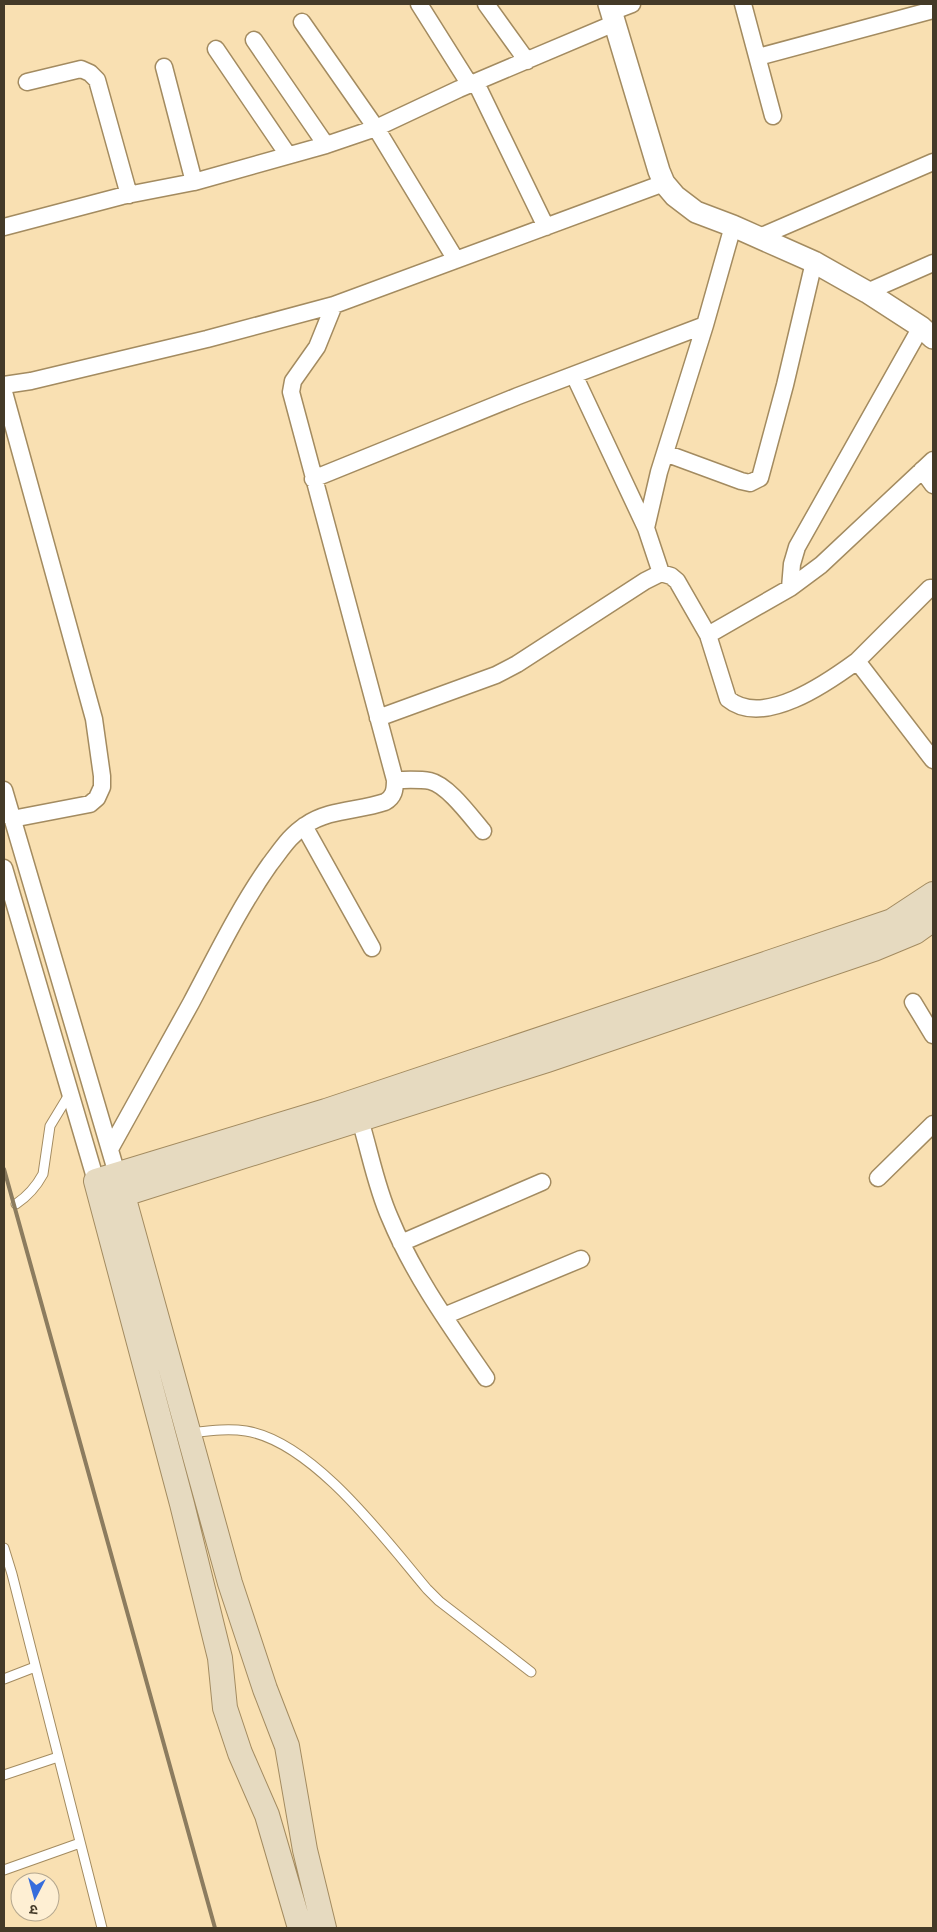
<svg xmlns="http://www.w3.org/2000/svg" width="937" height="1932" font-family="'Varela Round','Noto Sans Devanagari',sans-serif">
	<rect width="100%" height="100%" fill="#f9e0b2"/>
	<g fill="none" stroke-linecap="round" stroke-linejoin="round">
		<defs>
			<path id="service" d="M16 1204C28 1196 36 1187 43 1174L50 1126 70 1093
				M188 1433C207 1431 227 1428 246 1431 313 1442 384 1538 427 1589L439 1601 531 1672
				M4 1548 12 1574 102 1928
				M4 1679 35 1667
				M4 1775 58 1757
				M4 1870 80 1843"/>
			<path id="minor" d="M419 4 470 85
				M486 4 527 61
				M743 4 773 116
				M611 12 632 4
				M302 22 376 128 456 260
				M254 40 326 145
				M216 49 288 155
				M758 57 933 10
				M164 67 194 182
				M27 82 81 69 90 73 97 80 129 195
				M476 83 546 227
				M4 227 122 196 194 182 326 145 376 128 459 89 615 23
				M757 238 933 162
				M867 292 933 263
				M574 375 646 528
				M4 385 31 381 207 339 334 305 664 183
				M4 392 94 719 102 776V787L97 798 90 804 12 819
				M665 453 741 481 750 483 760 478 785 385 814 262
				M922 470 933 485
				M313 479 518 396 705 325
				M661 573 646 528 659 472 705 325 733 226
				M790 588 792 564 797 547 921 327
				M708 635 728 699C763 728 827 683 857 661L930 588H933
				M857 661 933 760
				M378 718 496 675 517 664 645 581 661 573 671 576 677 581 708 635 790 588 821 565 933 460
				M395 780C406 780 419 779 430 781 448 785 471 817 483 831
				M4 790 117 1174
				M304 826 372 948
				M4 868 96 1181
				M913 1002 933 1035
				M360 1120C370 1152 376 1187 390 1218 414 1276 451 1327 486 1378
				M110 1149C137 1100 164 1052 191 1003 216 956 239 908 270 864 281 850 290 835 306 825 329 809 359 811 385 802 394 797 395 790 395 780 361 651 325 522 291 392L293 381 317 347 334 305
				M878 1178 933 1124
				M401 1243 542 1182
				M444 1316 581 1259"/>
			<path id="tertiary" d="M609 4 659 171 664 183 675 196 696 212 733 226 814 262 867 292 921 327 933 338"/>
			<path id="secondary" d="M119 1181 230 1583 265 1689 287 1746 305 1850 324 1928
				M102 1201 547 1060 874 949 915 932 933 919
				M300 1928 267 1815 240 1753 225 1708 220 1658 182 1504 96 1181 326 1111 768 963 892 921 933 894"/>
		</defs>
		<!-- service casing -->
		<use href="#service" stroke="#a38b60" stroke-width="11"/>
		<!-- minor casing -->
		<use href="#minor" stroke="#a38b60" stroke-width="19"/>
		<!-- tertiary casing -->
		<use href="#tertiary" stroke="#a38b60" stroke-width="24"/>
		<!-- secondary casing -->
		<use href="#secondary" stroke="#a38b60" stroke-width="26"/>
		<!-- service -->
		<use href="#service" stroke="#fff" stroke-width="9"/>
		<!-- minor -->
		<use href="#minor" stroke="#fff" stroke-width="16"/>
		<!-- tertiary -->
		<use href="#tertiary" stroke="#fff" stroke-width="21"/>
		<!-- secondary -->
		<use href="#secondary" stroke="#e6dac0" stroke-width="24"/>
		<!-- rail -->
		<path stroke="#8c7c5f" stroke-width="4" d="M4 1169 215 1928"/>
	</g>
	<!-- border -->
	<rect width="937" height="1932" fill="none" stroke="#443a28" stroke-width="10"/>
	<!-- north arrow -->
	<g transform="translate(35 1897) rotate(186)"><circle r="24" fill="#feefd3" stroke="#b4a78f"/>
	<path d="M0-4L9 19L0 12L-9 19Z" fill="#366ddc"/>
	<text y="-8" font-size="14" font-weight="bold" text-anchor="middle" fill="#443a28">उ</text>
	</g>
</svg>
